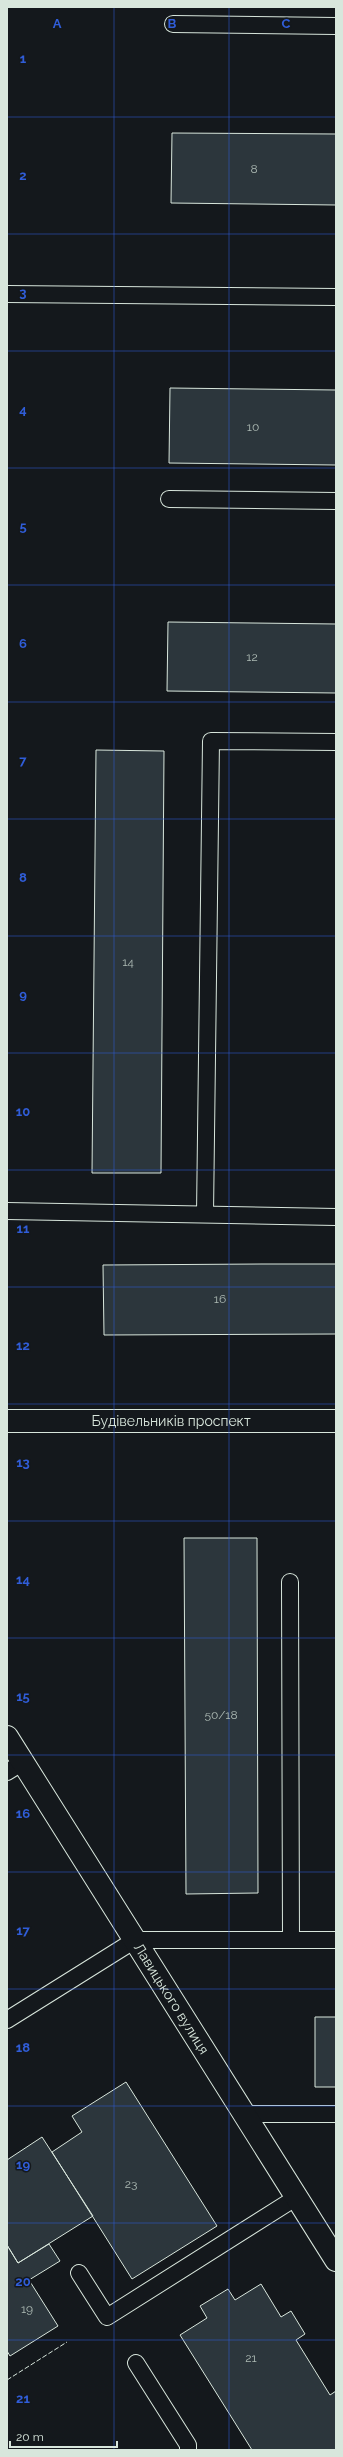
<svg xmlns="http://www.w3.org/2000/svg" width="343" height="2457" font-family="Raleway,sans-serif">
	<rect width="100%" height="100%" fill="#14181c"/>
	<!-- building -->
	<path fill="#2c363c" stroke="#d8e6dc" d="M172 133 336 134V205L171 203Z
		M170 388 336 390V465L169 463Z
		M168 622 336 624V693L167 691Z
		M96 750 164 751 161 1173H92Z
		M262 1264H336V1334L104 1335 103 1265Z
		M184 1538H257L258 1893 186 1894Z
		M315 2017H336V2087H315Z
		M126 2082 217 2226 132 2279 52 2152 82 2132 72 2116Z
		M42 2137 93 2216 18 2263 7 2245V2160Z
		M49 2244 60 2261 29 2280 58 2326 10 2356 7 2351V2245L18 2263Z
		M261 2284 281 2317 291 2311 305 2334 296 2340 330 2395 336 2391V2450H252L180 2335 207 2318 200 2306 228 2289 235 2300Z"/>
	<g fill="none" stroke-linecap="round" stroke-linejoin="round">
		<defs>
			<path id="lane" d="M173 24 336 26
				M7 294 336 297
				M169 499 336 501
				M7 1211 336 1217
				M205 1214 211 741 336 742
				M290 1582 291 1940
				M7 1772 23 1762
				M7 2020 135 1940H336
				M244 2114H336
				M79 2273 107 2317 297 2197
				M136 2363 188 2445V2450"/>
			<g id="street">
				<path id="s1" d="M7 1737 336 2260"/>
			</g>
			<g id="secondary">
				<path id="s2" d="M7 1421H336"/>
			</g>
		</defs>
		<!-- lane casing -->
		<use href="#lane" stroke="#d8e6dc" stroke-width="18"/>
		<!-- street casing -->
		<use href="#street" stroke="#d8e6dc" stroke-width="24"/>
		<!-- secondary casing -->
		<use href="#secondary" stroke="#d8e6dc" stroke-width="24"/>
		<!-- lane -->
		<use href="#lane" stroke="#14181c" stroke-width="16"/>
		<!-- street -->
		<use href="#street" stroke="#14181c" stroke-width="22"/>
		<!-- secondary -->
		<use href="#secondary" stroke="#14181c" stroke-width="22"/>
		<!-- fence -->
		<path stroke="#d8e6dc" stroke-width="1" stroke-dasharray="5 2" stroke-linecap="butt" d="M7 2380 67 2342"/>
	</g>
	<!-- grid -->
	<path fill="none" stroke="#305dd8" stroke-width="1" stroke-opacity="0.55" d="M114 7V2450M229 7V2450M7 117H336M7 234H336M7 351H336M7 468H336M7 585H336M7 702H336M7 819H336M7 936H336M7 1053H336M7 1170H336M7 1287H336M7 1404H336M7 1521H336M7 1638H336M7 1755H336M7 1872H336M7 1989H336M7 2106H336M7 2223H336M7 2340H336"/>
	<g text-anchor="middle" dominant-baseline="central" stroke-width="3" stroke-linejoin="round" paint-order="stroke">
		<!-- number labels -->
		<g font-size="12" fill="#adbab4">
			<text x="254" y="169">8</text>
			<text x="253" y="427">10</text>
			<text x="252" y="657">12</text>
			<text x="128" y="962">14</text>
			<text x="220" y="1299">16</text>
			<text x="221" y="1715">50/18</text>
			<text x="131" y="2184">23</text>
			<text x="27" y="2309">19</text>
			<text x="251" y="2358">21</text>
		</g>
		<!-- street labels -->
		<g font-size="14" fill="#d8e6dc" stroke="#14181c">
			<text stroke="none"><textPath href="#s2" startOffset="164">Будівельників проспект</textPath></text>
			<text stroke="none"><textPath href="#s1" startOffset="309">Лавицького вулиця</textPath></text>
		</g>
	</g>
	<g font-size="13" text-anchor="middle" font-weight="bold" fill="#305dd8" stroke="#14181c" stroke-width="3" stroke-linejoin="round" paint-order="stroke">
		<text x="57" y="28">A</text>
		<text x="172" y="28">B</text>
		<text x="286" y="28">C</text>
		<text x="23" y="63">1</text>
		<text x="23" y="180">2</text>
		<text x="23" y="297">3</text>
		<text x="23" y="414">4</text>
		<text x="23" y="531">5</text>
		<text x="23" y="648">6</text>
		<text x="23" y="765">7</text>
		<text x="23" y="882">8</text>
		<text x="23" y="999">9</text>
		<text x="23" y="1116">10</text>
		<text x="23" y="1233">11</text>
		<text x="23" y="1350">12</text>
		<text x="23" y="1467">13</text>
		<text x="23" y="1584">14</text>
		<text x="23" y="1701">15</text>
		<text x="23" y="1818">16</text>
		<text x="23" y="1935">17</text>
		<text x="23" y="2052">18</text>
		<text x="23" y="2169">19</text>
		<text x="23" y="2286">20</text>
		<text x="23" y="2403">21</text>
	</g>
	<!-- border -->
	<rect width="343" height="2457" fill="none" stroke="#d8e6dc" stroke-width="16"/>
	<!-- scale -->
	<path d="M10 2441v6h107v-6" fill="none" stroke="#d8e6dc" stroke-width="2"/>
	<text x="16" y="2441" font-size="12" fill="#d8e6dc" stroke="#14181c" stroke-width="3" paint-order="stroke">20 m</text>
</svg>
